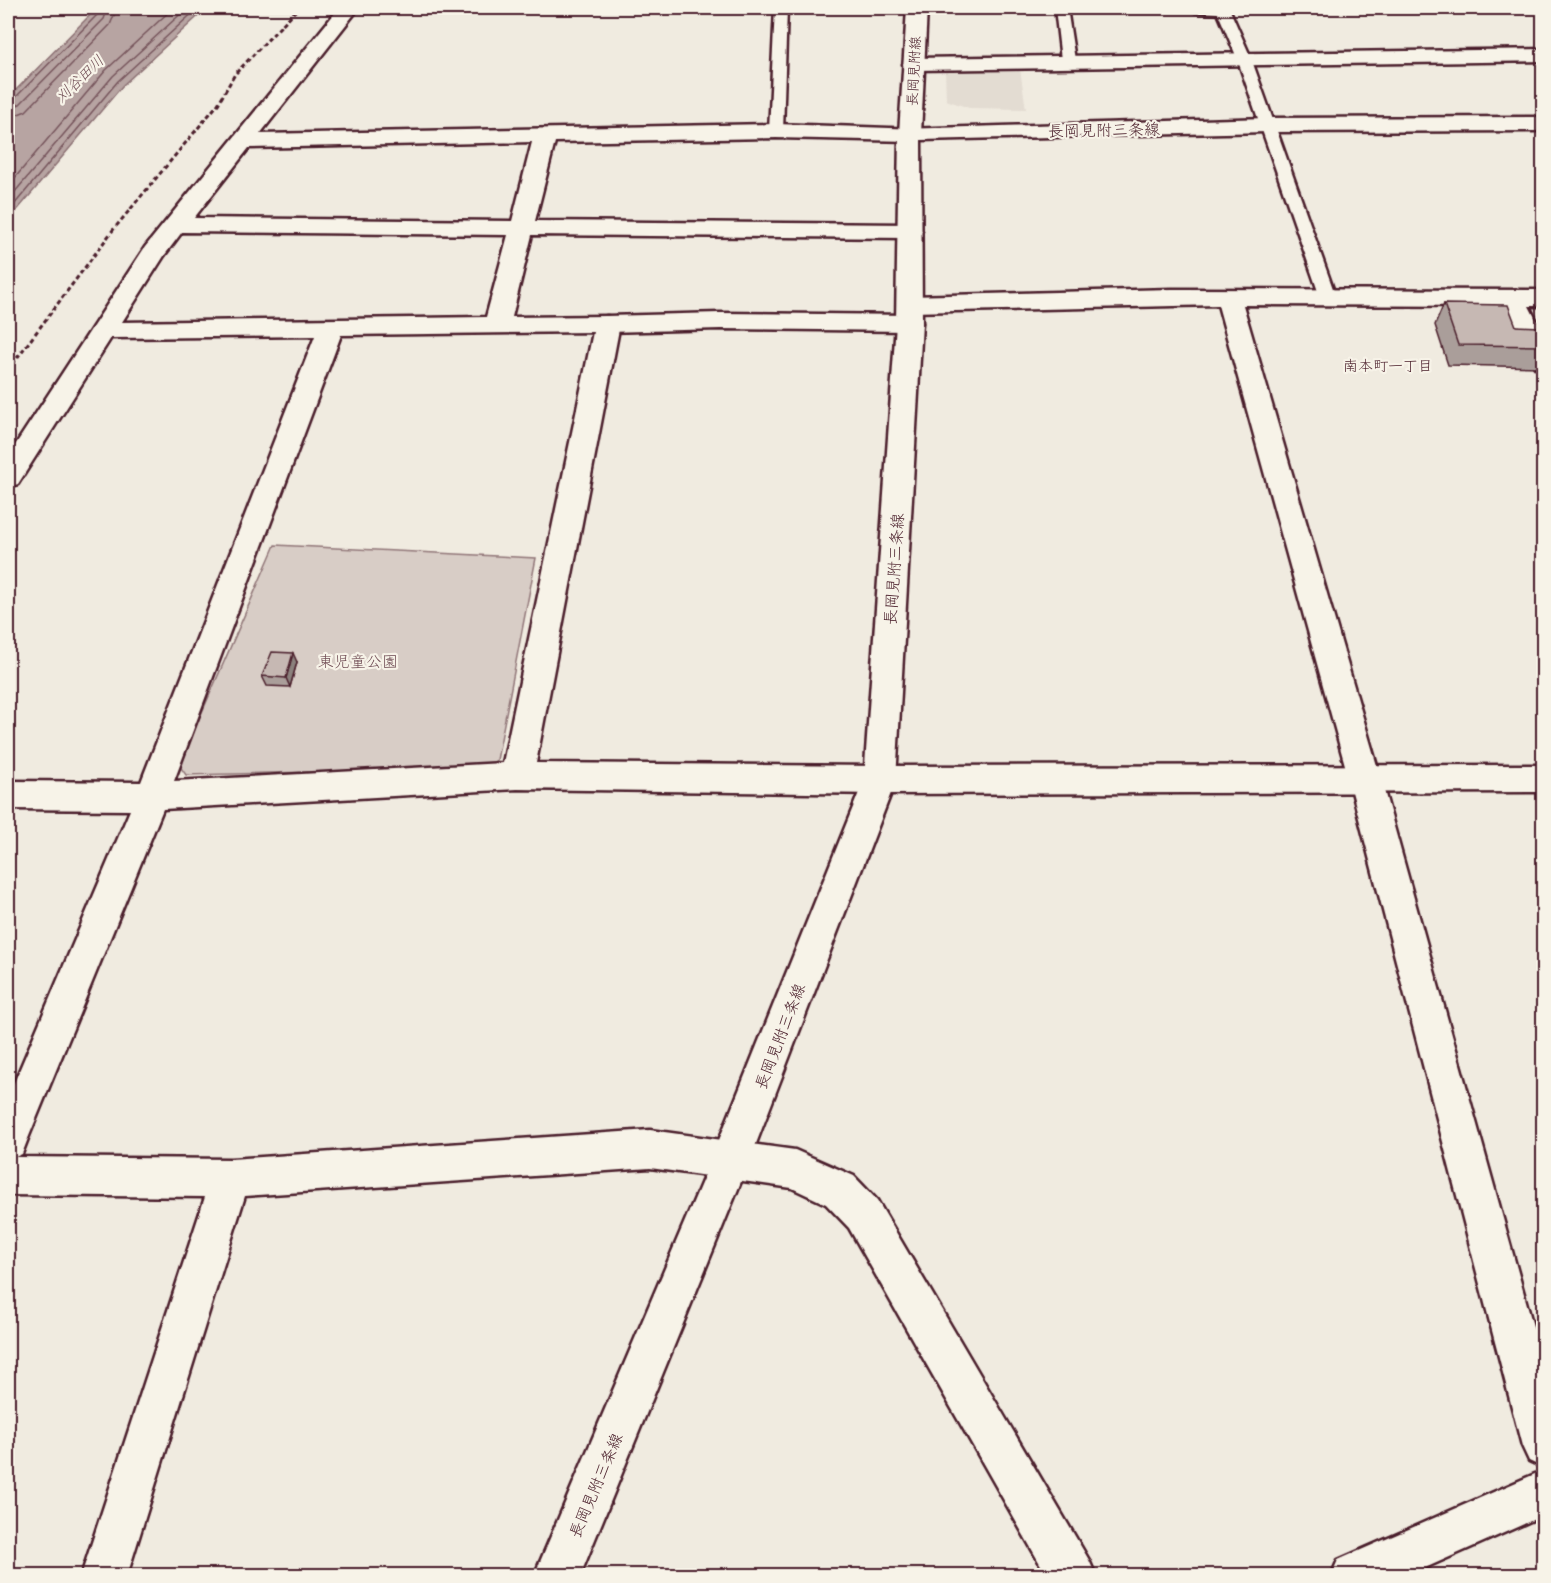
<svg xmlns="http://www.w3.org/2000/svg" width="1551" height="1583" font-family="Mali,'Klee One',sans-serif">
	<rect width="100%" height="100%" fill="#f0ebe0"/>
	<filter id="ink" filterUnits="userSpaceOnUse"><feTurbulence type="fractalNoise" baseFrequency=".0167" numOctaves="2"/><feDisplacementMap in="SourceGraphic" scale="12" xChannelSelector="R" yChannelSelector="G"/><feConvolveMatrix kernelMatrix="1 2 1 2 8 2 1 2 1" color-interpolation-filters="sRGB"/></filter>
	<g filter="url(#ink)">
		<!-- built -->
		<path fill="#e3dcd2" d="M945 69H1020L1026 109 969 108 946 100Z"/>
		<!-- green -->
		<path fill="#d8cdc6" stroke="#917678" stroke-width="1.5" d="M275 545 536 558 497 760 484 768 186 775 179 765Z"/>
		<!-- water -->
		<path fill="#b7a4a2" stroke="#8b6f72" stroke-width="1.5" d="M97 8H207L123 85 8 221V98Z"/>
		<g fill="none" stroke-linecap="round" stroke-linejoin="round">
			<!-- shore -->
			<path stroke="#76545b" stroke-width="1.5" d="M8 101 14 99 98 14 100 8
				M8 109 20 104 104 19 108 8
				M8 118 26 111 110 25 117 8
				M8 186 106 70 173 8
				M8 200 113 76 187 8
				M8 212 118 81 198 8"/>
			<defs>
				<path id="service" d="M775 8H787L783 131 776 135 769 131Z
					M1055 8H1067L1075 60 1073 63H1063L1061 60Z
					M1189 8H1229L1251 58 1336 297 1334 301 1328 302 1320 297 1237 58 1218 13 1195 12Z"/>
				<path id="minor" d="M339 8H359L260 134 776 124 918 129 921 134 918 139 910 141 776 138 555 142 535 221 910 224 918 226 922 231 918 236 910 238 532 235 512 317 607 316 616 318 620 324 536 763 880 766 892 770 896 780 892 790 880 794 517 789 163 809 27 1141 22 1154 15 1157 231 1159 650 1130 795 1150 854 1176 877 1200 1089 1560 1096 1576H1047L849 1228 826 1204 792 1188 650 1168 245 1196 127 1576H81L205 1197 8 1195V1097L130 810 8 809V781L141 782 315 336 111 338 18 484 8 487V456L145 247ZM532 142 512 221 194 218 249 148ZM182 232 508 235 486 317 122 322 164 256ZM593 332 503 763 174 781 341 335Z
					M1544 49V61L914 70 906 69 903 64 906 59 914 58Z
					M1172 289 1544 290V306H1529L1544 335V369L1535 367 1531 361 1503 306 1243 305 1380 776 1544 1366V1468L1529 1461 1522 1446 1348 776 1218 305 910 312 901 310 897 304 901 298 910 296Z
					M1544 1470V1515L1407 1576H1331L1338 1560Z"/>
				<path id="tertiary" d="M720 313 909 315 918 317 922 323 918 329 909 331 720 329 607 332 598 330 594 324 598 318 607 316Z
					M1544 765V792L880 794 868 790 864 780 868 770 880 766Z"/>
				<path id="secondary" d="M907 8H927L921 134 918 139H902L899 134Z"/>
				<path id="primary" d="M1544 117V131L1267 132 921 140 922 323 896 780 749 1162 580 1576H534L711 1160 864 780 896 323 899 134 902 129 1267 118Z"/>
			</defs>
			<!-- service casing -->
			<use href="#service" stroke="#4a1f2b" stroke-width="5"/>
			<!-- minor casing -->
			<use href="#minor" stroke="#4a1f2b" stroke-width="5"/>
			<!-- tertiary casing -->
			<use href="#tertiary" stroke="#4a1f2b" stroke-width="5"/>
			<!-- secondary casing -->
			<use href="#secondary" stroke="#4a1f2b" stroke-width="5"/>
			<!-- primary casing -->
			<use href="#primary" stroke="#4a1f2b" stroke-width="5"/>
			<!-- path -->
			<path stroke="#4a1f2b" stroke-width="3" stroke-dasharray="4.5 3" stroke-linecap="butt" d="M8 370 113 230 218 104 235 74 298 8"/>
			<!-- service -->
			<use href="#service" fill="#f7f3e8" fill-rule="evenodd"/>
			<!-- minor -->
			<use href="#minor" fill="#f7f3e8" fill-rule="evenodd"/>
			<!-- tertiary -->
			<use href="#tertiary" fill="#f7f3e8" fill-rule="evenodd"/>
			<!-- secondary -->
			<use href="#secondary" fill="#f7f3e8" fill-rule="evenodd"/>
			<!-- primary -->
			<use href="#primary" fill="#f7f3e8" fill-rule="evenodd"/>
		</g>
		<!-- wall -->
		<path fill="#aa9e9a" stroke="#4a1f2b" stroke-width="1.5" d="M1444 304 1544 334V359L1539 367 1448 365 1435 325Z
			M297 662 290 687 267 686 262 676Z"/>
		<!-- shaded-wall -->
		<path fill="#8b817d" stroke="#4a1f2b" stroke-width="1.5" d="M293 653 297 662 290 687 286 678Z"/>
		<!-- building -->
		<path fill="#c6b8b3" stroke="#4a1f2b" stroke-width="1.5" d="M1444 304 1508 305 1516 326 1540 327 1544 334V346L1458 345Z
			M272 652 293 653 286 678 262 676Z"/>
	</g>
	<g text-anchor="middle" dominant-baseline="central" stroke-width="4.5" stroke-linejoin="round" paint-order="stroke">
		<!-- far-street labels -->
		<g font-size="14" fill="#4a1f2b" stroke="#f7f3e8">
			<text transform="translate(913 71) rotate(-87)">長岡見附線</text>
		</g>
		<!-- far-water labels -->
		<g font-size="15" font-style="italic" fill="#704e55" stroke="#f7f3e8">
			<text transform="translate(79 78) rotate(-44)">刈谷田川</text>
		</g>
		<!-- far-neighbourhood labels -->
		<g font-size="15" fill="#4a1f2b" stroke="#f7f3e8">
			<text x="1388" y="365">南本町一丁目</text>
		</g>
		<!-- street labels -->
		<g font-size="16" fill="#4a1f2b" stroke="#f7f3e8">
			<text transform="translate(1104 129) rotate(-1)">長岡見附三条線</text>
			<text transform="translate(893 569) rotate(-86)">長岡見附三条線</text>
			<text transform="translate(779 1036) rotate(-69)">長岡見附三条線</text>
			<text transform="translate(595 1485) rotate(-67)">長岡見附三条線</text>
		</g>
		<!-- park labels -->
		<g font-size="16" fill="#6e4a52" stroke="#f7f3e8">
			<text x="358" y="660">東児童公園</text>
		</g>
	</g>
	<!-- margin -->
	<rect width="1551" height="1583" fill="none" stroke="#f7f3e8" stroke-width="30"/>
	<rect x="15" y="15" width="1521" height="1553" fill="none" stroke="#4a1f2b" stroke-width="2" filter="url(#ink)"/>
</svg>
